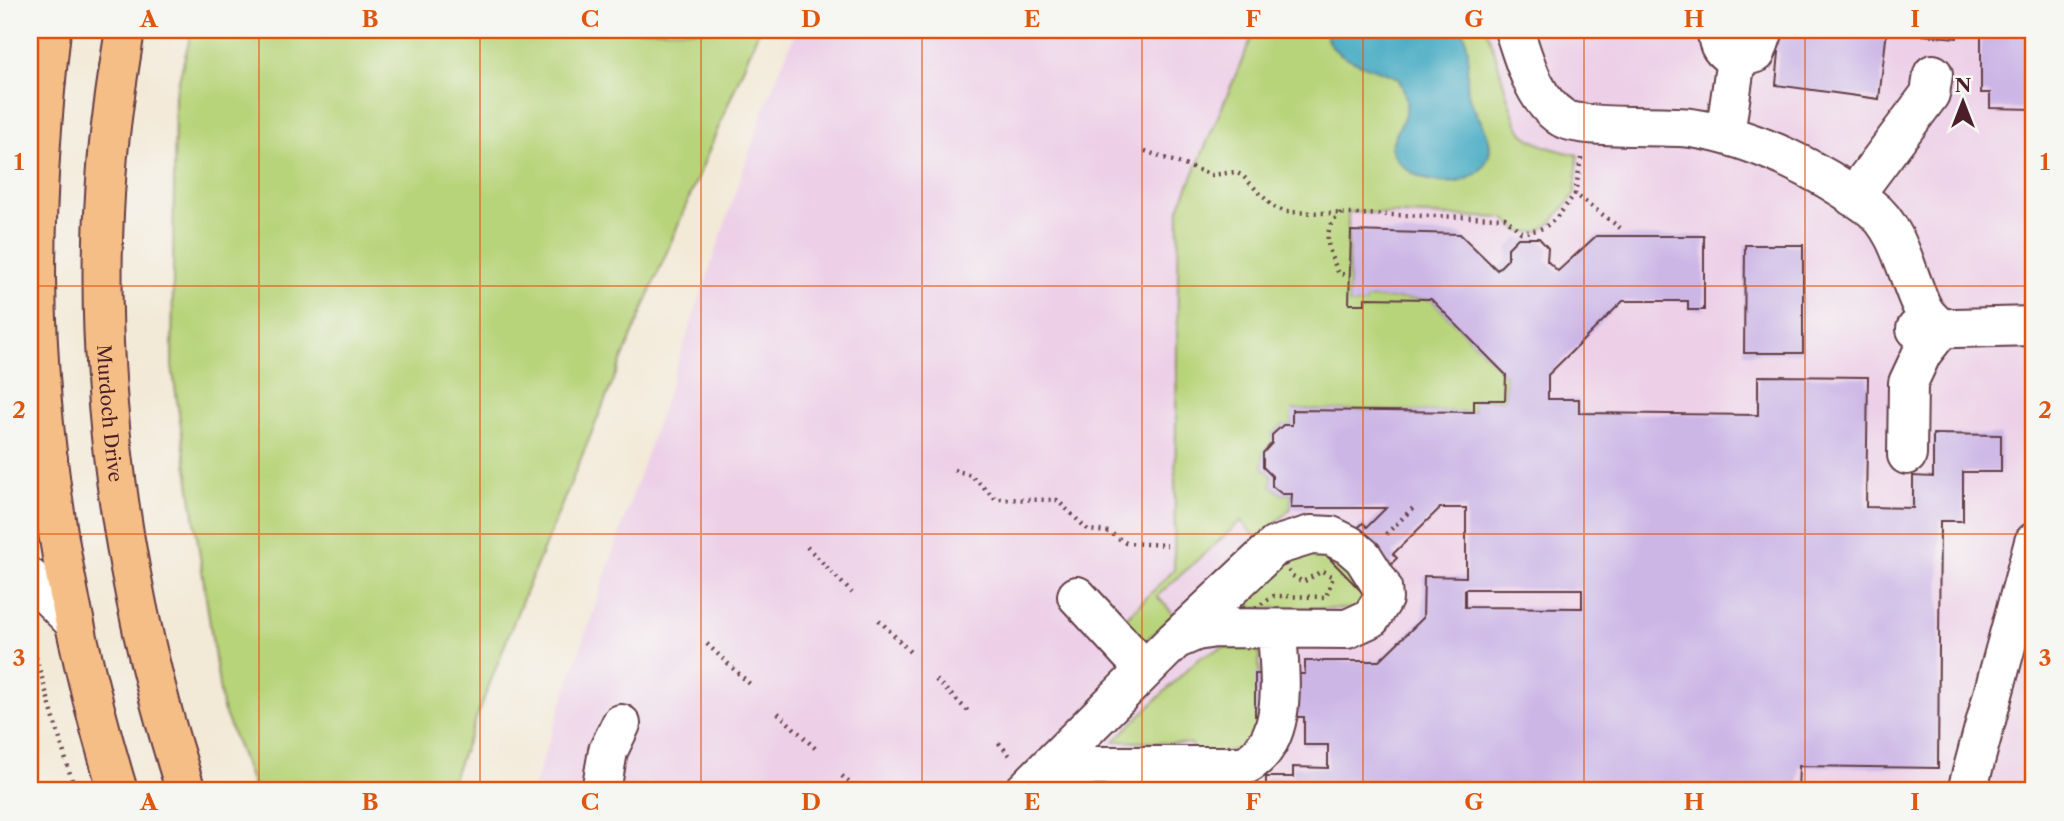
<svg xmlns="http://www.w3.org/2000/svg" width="2064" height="821" font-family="'Libre Caslon Text',serif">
	<rect width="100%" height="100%" fill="#f6f6f2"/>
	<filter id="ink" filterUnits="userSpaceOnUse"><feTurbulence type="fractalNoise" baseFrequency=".0143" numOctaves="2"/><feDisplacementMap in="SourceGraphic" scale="14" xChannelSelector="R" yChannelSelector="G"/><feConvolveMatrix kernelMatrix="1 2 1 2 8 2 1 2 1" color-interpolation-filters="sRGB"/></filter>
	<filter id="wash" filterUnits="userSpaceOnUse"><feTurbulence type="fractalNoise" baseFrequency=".00686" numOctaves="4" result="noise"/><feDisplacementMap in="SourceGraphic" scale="28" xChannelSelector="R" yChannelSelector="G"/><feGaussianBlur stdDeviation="1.57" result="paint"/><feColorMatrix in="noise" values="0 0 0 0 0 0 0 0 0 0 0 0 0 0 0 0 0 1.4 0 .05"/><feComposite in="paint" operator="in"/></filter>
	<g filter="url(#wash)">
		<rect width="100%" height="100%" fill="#f3e9d7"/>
		<!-- built -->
		<path fill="#edd0e8" d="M796 30H2034V791H532L764 109Z"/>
		<!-- green -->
		<path fill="#b8d47a" stroke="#817a52" stroke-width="2" d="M192 30H759L523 598 448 791H255L222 706 172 366 175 95Z
			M1255 30H1486C1499 53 1510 125 1526 136 1541 147 1561 151 1578 155L1575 194 1551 223 1538 232H1521L1504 218 1348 212 1349 304H1365V298L1431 299 1506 375 1505 400H1475L1474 412 1293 410 1292 425H1283L1272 435V443L1263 453V467L1272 476V486L1282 494H1292L1291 508 1259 540 1241 521 1157 596 1175 616 1144 642 1123 621 1174 570 1179 208Z
			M1321 550 1365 591 1358 609 1254 608 1246 605 1245 597 1278 563Z
			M1224 647 1255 648 1259 654 1261 725 1245 749 1192 755V744L1114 741 1200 657Z"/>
		<!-- water -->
		<path fill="#44aac3" stroke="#476477" stroke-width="2" d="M1326 30H1463C1473 54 1464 69 1468 93 1472 114 1497 135 1488 158 1472 199 1401 184 1391 147 1401 118 1416 111 1398 78 1376 67 1324 59 1326 30Z"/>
		<g id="blocks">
			<!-- building -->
			<path fill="#ccb6e6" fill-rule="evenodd" d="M1742 30H1887L1879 99 1776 85 1779 52 1740 46Z
				M1922 30H1958L1957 38 1922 35Z
				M1981 30H2034V109L1990 108V93H1981Z
				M1351 231 1460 234 1497 270 1508 259V248L1518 238H1539L1548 248 1547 261 1558 271 1596 236H1704V310H1688V301H1623L1548 375V399H1579V413L1758 415V376L1868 377 1866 507 1913 508V476L1933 477V434L2001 435V472H1963V521H1940L1938 768 1799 766 1798 791H1266V777H1293V767L1328 768V745H1304V717L1255 716V674H1305V661H1379L1423 618 1424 576 1466 577V508H1440L1393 554 1397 558 1362 592 1328 557 1363 523 1367 527 1386 508H1291L1292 494H1282L1272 486V476L1263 467V453L1272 443V435L1283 425H1292V410L1474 412V400H1505L1506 375 1431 299 1365 298V304H1349ZM1465 589H1582V608L1465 607Z
				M1745 245H1803V353H1744Z"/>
		</g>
	</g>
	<g filter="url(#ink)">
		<use href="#blocks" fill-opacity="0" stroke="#633d45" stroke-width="2"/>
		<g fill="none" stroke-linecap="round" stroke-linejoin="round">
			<defs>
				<path id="minor" d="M1514 30C1524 59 1533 98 1561 117 1579 130 1662 124 1691 128 1754 137 1819 170 1870 207 1900 229 1907 278 1923 309 1927 317 1935 323 1941 329
					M1717 30C1717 46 1722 52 1736 59L1756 53 1764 30
					M1725 135 1736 59
					M1853 197 1930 94 1933 74
					M1916 329 2034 326
					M1907 455 1908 383 1922 353 1941 329
					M30 503 48 459
					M30 578 74 622
					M1077 596 1145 670
					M1050 766H1244C1291 741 1279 675 1277 629
					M601 791 608 751 621 724
					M1024 791 1175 640 1275 546 1311 535 1331 536 1349 545 1363 557 1382 587 1383 599 1371 618 1347 629 1215 628 1196 631 1175 640
					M1967 791 2034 542"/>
				<g id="major">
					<path d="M51 30C42 113 36 195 36 279 38 452 68 626 118 791"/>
					<path id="s1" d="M125 30C118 75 110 121 107 167 90 373 123 595 186 791"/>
				</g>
			</defs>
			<!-- minor casing -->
			<use href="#minor" stroke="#633d45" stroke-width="42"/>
			<!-- major casing -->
			<use href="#major" stroke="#633d45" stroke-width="42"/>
			<!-- path -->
			<path stroke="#633d45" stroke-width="4.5" stroke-dasharray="2 5" stroke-linecap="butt" d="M1145 151 1212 175 1235 172 1243 176 1272 206 1286 212 1505 218 1521 232C1551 232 1557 216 1575 194
				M1581 158 1575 194 1623 230
				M1341 213C1319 232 1329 251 1339 274L1350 275
				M954 470 971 475 996 499 1057 500 1088 530 1109 532 1126 543 1167 545
				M1386 534 1413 508
				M807 547 852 593
				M1282 558 1291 575 1303 582 1322 571 1333 577 1326 597 1274 596 1252 610 1243 607V594Z
				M879 620 913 655
				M30 637 75 791
				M707 644 752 686
				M936 680 971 714
				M778 713 816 749
				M999 743 1012 758
				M842 776 858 791"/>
			<!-- minor -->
			<use href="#minor" stroke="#fff" stroke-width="38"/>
			<!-- major -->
			<use href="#major" stroke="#f6be87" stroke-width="38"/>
		</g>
	</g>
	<!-- grid -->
	<path fill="none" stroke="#e0560e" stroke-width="2" stroke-opacity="0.55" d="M259 30V791M480 30V791M701 30V791M922 30V791M1142 30V791M1363 30V791M1584 30V791M1805 30V791M30 286H2034M30 534H2034"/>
	<g text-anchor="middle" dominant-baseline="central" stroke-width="6" stroke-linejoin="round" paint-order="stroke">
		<!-- street labels -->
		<g font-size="19" fill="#4a1f2b" stroke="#f6f6f2">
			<text stroke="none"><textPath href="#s1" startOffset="385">Murdoch Drive</textPath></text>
		</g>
	</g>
	<!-- margin -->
	<rect width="2064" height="821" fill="none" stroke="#f6f6f2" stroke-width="77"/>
	<!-- north arrow -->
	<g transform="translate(1963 102)" stroke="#f6f6f2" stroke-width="5" paint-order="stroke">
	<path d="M0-5L12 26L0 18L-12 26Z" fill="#4a1f2b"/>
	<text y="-10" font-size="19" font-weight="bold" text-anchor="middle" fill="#4a1f2b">N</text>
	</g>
	<rect x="38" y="38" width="1987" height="744" fill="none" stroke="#e0560e" stroke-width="2.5"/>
	<g font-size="23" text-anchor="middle" font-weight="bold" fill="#e0560e">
		<text x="149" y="27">A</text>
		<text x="370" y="27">B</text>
		<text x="590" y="27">C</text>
		<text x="811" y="27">D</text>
		<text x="1032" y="27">E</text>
		<text x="1253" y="27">F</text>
		<text x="1474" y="27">G</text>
		<text x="1694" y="27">H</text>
		<text x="1915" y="27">I</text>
		<text x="19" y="170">1</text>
		<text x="2045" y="170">1</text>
		<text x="19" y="418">2</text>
		<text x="2045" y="418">2</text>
		<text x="19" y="666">3</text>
		<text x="2045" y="666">3</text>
		<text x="149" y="810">A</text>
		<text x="370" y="810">B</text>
		<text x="590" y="810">C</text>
		<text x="811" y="810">D</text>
		<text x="1032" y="810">E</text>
		<text x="1253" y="810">F</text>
		<text x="1474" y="810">G</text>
		<text x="1694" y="810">H</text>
		<text x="1915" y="810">I</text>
	</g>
</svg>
